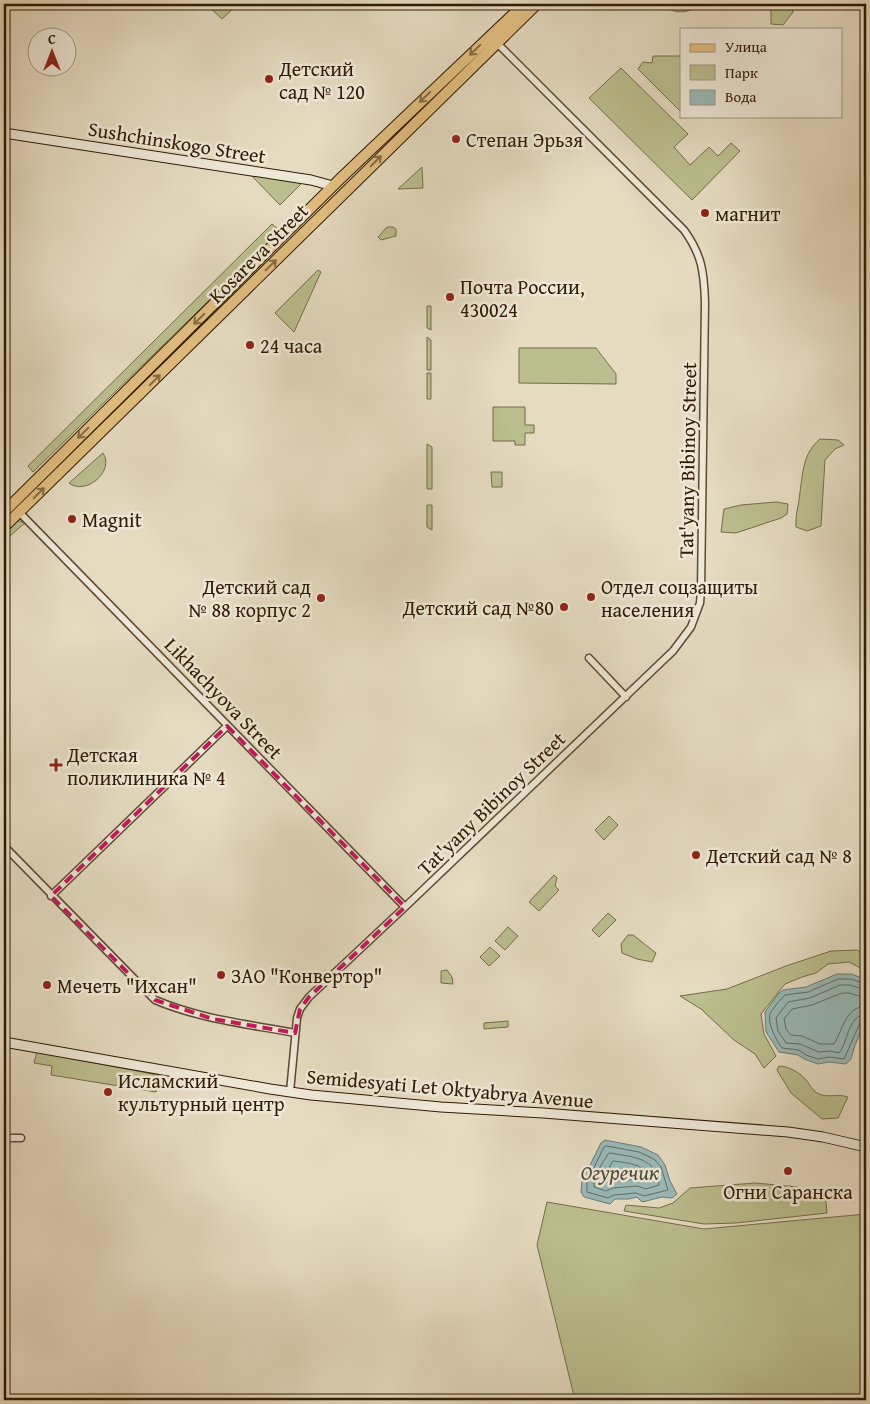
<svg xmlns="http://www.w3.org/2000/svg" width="870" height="1404" font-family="'Gentium Book Plus',serif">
	<rect width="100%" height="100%" fill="#e5dbc1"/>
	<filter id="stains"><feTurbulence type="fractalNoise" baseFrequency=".004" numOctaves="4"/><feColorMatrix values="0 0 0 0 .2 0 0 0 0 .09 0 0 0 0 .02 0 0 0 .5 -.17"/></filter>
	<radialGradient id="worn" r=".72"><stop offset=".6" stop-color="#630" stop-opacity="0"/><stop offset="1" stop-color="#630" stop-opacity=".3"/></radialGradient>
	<!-- green -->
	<path fill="#bbbe8e" stroke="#766c48" d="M206 4H238L222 19Z
		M662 4H700C689 14 674 15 662 4Z
		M771 4H793V12L783 25 771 24Z
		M653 56H681V112L638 69 643 62 652 63Z
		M621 68 688 134 674 147 690 165 709 147 718 156 731 143 740 151 692 200 589 98Z
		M422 167 423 188 398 189Z
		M249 173 303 182 280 205Z
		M272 224 280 231 33 472 28 466Z
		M387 227H393L396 229V236L381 240 378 237Z
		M318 270 321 272 294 332 275 313Z
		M427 306H431V330L427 328Z
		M427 337 431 340V370H427Z
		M519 348H596L616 374V384L519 383Z
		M427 373H431V399H427Z
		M493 407H525V425H534V433H525V445H515V441H493Z
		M820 439 838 440 844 445 835 449 825 460 821 526 807 531 796 527C795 515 799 505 800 492 803 472 803 453 820 439Z
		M427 444 432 447V489H427Z
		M103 453C115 471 86 496 69 483Z
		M491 472H502V487H492Z
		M776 502 788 504 787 514 781 518 736 533 721 532 724 509 741 505Z
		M427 505H432V530L427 527Z
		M16 521H20L25 523 4 541V534Z
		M864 563H866V649Z
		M609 816 618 825 604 840 595 830Z
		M554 875 557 878 555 886 559 890 539 911 529 902Z
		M608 913 616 920 599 937 592 930Z
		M508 927 518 936 505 950 495 941Z
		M628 935H633L656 953 652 962 637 959 622 953 621 944Z
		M490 947 500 956 489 966 480 957Z
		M857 950 866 956V971L849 962 828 964 816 973 802 977 785 984 761 1014 764 1034 776 1056 764 1068 755 1054 734 1040 701 1009 680 996 727 989 786 966 831 951Z
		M447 970 452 977 453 984 441 983V971Z
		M508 1021V1027L484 1029V1023Z
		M37 1052 158 1075 156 1092 51 1075 52 1066 34 1063Z
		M779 1066C788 1066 801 1073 807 1081 810 1085 812 1090 817 1093 828 1099 836 1093 848 1097L838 1118 822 1119 791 1093 777 1070Z
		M755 1183 798 1187 826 1202 827 1213 736 1223 704 1224 624 1211 626 1205 659 1208 673 1203 690 1188Z
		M547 1202 704 1229 866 1214V1400H575L537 1245Z
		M4 1211H10L7 1249 10 1266 4 1271Z"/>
	<!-- water -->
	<path fill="#98b9b9" stroke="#6f7970" d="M837 974H852L866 980V1020L855 1045 851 1059 846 1064 829 1062 818 1064 804 1059 798 1055 779 1052 766 1032 765 1012 779 993 783 990 806 987Z
		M605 1140 641 1147 658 1155 665 1165 670 1181 677 1194 672 1198 662 1197 642 1202 637 1197 629 1199H615L610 1204 584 1197 581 1192 582 1181 601 1143Z"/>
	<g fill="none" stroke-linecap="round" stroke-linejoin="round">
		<!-- shore -->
		<path stroke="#646a5e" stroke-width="1" d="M866 984 851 979H838L808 992 785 995C781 999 772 1009 770 1014 767 1024 777 1041 782 1048L799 1050 806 1055 818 1059 829 1057 844 1059 860 1023 866 1020
			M866 990 850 985H840L810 998 788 1002 776 1018 778 1031 786 1043 800 1044 819 1052 830 1051 839 1053C848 1042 848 1015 866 1014
			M866 998 849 993H842L812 1005 792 1009 784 1019 786 1029 791 1035 802 1036 820 1044H834C843 1030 845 1007 866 1006
			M607 1146 639 1152 654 1159 661 1167 668 1190 644 1196 636 1193 614 1195 608 1198 587 1192V1182L604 1147Z
			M610 1153C632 1157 657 1157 659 1185L646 1189 637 1186 613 1188 606 1191 594 1187C592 1177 603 1163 608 1154Z
			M614 1161C627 1163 648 1164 650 1180L647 1181 635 1179 604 1183 603 1181 612 1162Z"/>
		<defs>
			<path id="street" d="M19 512 405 907
				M589 658 626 697
				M4 846 155 1000C200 1019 247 1024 295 1033
				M51 896 227 726
				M290 1092 297 1018 300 1009 309 997 405 907 673 651 691 627 700 603 701 590 705 302C704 272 702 255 684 230L497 43
				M4 1138H21"/>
			<path id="secondary" d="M4 133 311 180 333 186
				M4 1042 270 1089 311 1095 441 1107 543 1113 788 1132 823 1137 866 1147"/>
			<path id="primary" d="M4 512 342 177 524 4
				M4 527 537 4"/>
		</defs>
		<!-- street casing -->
		<use href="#street" stroke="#5e4a32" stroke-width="9"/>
		<!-- secondary casing -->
		<use href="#secondary" stroke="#311a02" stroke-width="11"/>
		<!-- primary casing -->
		<use href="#primary" stroke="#311a02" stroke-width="12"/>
		<!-- street -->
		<use href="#street" stroke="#eee8d7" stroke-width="6"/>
		<!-- secondary -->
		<use href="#secondary" stroke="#eee8d7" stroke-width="9"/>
		<!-- primary -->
		<use href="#primary" stroke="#e2be80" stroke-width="10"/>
	</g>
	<!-- one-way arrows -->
	<defs><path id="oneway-shaft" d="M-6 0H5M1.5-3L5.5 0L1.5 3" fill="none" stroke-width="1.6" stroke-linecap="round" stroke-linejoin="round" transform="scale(1.25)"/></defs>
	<g stroke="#8a6c41">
		<use href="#oneway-shaft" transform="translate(475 50) rotate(136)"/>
		<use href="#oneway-shaft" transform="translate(425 97) rotate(136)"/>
		<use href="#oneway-shaft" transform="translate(376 161) rotate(-45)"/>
		<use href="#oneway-shaft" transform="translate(271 265) rotate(-44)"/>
		<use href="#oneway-shaft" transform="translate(199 319) rotate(135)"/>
		<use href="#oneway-shaft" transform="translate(155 380) rotate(-45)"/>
		<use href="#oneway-shaft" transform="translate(83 433) rotate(135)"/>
		<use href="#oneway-shaft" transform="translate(39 493) rotate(-45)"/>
	</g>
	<!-- marked area -->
	<path fill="none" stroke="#c2185b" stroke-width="4" stroke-dasharray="10 6" stroke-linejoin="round" d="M227 726 405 907 309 997 300 1009 295 1033 213 1019 155 1000 51 896Z"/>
	<!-- markers -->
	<g fill="#8f2418" stroke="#eee8d7" stroke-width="2">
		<circle cx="269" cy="79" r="5"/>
		<circle cx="456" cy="139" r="5"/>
		<circle cx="705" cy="213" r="5"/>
		<circle cx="450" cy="297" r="5"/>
		<circle cx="250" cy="345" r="5"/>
		<circle cx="72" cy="519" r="5"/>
		<circle cx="591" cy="597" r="5"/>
		<circle cx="321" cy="598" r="5"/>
		<circle cx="564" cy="607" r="5"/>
		<path d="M53.5 757.5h5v5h5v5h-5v5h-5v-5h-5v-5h5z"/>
		<circle cx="696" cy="855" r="5"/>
		<circle cx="221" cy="975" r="5"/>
		<circle cx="47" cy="985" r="5"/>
		<circle cx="108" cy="1092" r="5"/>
		<circle cx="788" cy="1171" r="5"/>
	</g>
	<g text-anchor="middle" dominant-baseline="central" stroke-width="5" stroke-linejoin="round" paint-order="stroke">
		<!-- poi labels -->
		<g font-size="20" fill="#311a02" stroke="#eee8d7" text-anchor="start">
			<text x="279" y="68">Детский<tspan x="279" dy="23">сад № 120</tspan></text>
			<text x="466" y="139">Степан Эрьзя</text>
			<text x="715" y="213">магнит</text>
			<text x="460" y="286">Почта России,<tspan x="460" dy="23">430024</tspan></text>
			<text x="260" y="345">24 часа</text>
			<text x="82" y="519">Magnit</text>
			<text x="311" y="586" text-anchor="end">Детский сад<tspan x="311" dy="23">№ 88 корпус 2</tspan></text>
			<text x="601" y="586">Отдел соцзащиты<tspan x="601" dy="23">населения</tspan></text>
			<text x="554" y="607" text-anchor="end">Детский сад №80</text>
			<text x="67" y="754">Детская<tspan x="67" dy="23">поликлиника № 4</tspan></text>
			<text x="706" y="855">Детский сад № 8</text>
			<text x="231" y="975">ЗАО "Конвертор"</text>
			<text x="57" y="985">Мечеть "Ихсан"</text>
			<text x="118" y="1080">Исламский<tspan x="118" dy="23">культурный центр</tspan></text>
			<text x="788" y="1191" text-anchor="middle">Огни Саранска</text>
		</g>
		<!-- street labels -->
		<g font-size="20" fill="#311a02" stroke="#eee8d7">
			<text transform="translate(177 142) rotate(9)">Sushchinskogo Street</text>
			<text transform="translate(258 253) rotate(-45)">Kosareva Street</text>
			<text transform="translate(687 460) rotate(-89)">Tat'yany Bibinoy Street</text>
			<text transform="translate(224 698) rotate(46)">Likhachyova Street</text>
			<text transform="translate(491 803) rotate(-44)">Tat'yany Bibinoy Street</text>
			<text transform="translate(450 1088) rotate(5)">Semidesyati Let Oktyabrya Avenue</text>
		</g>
		<!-- water labels -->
		<g font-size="21" font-style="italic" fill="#504a39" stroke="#eee8d7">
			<text x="620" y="1172">Огуречик</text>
		</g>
	</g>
	<!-- margin -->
	<rect width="870" height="1404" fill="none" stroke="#e5dbc1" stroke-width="20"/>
	<rect x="5" y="5" width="860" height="1394" fill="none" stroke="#311a02" stroke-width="2.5"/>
	<rect x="10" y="10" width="850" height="1384" fill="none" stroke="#311a02"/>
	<!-- legend -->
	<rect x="680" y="28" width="162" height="90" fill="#eee8d7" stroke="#a29682"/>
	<rect x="690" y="44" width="25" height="8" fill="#e2be80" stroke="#a29682"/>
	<text x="725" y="52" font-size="15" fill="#311a02">Улица</text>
	<rect x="690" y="65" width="25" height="15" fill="#bbbe8e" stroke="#a29682"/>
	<text x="725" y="78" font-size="15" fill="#311a02">Парк</text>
	<rect x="690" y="90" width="25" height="15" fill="#98b9b9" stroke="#a29682"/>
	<text x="725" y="102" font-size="15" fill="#311a02">Вода</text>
	<!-- north arrow -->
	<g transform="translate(52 52)"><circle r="24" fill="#eee8d7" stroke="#a29682"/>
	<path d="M0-4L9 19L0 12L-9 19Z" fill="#8f2418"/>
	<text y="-8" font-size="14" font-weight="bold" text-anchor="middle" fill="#311a02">С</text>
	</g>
	<rect width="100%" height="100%" filter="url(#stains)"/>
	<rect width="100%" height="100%" fill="url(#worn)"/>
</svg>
